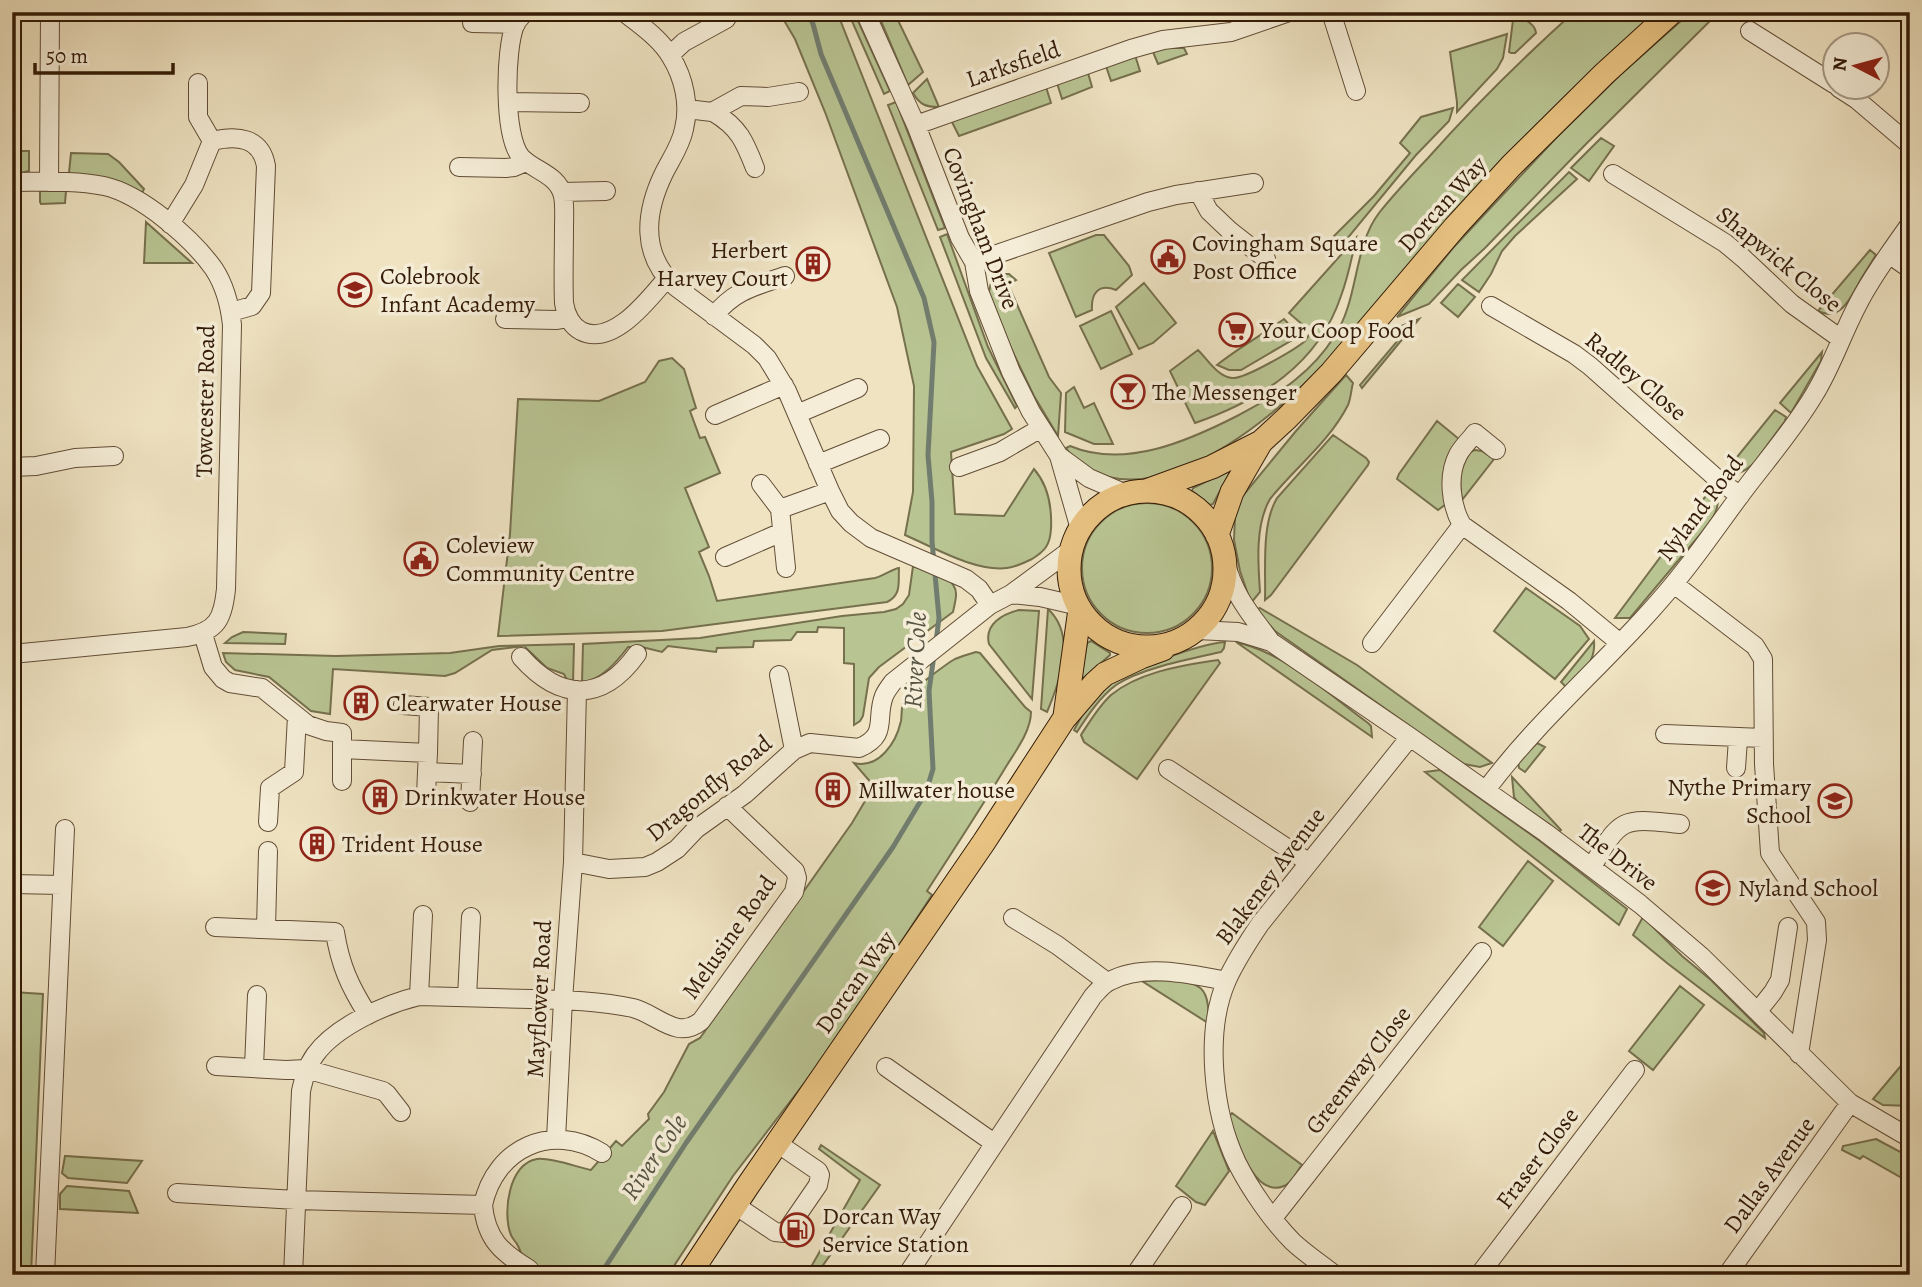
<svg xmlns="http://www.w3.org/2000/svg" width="1922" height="1287" font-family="Alegreya,serif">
	<rect width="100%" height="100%" fill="#efe3c2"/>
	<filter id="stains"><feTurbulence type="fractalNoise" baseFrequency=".00286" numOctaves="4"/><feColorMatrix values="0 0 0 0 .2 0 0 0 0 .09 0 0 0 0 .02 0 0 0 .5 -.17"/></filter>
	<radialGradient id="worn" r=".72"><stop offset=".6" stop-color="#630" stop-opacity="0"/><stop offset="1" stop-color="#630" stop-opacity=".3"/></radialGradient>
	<!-- green -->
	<path fill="#b9c493" stroke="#76704d" stroke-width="2" d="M779 12H837L977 366 1012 429 1004 434 951 452 955 514 1004 516 1034 469C1048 485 1052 508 1051 529 1050 545 1045 551 1032 559 1024 563 1015 567 1007 568 975 572 933 547 905 535L913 492 914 386 897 307 825 112 795 39Z
		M848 12H854L890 91 884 94Z
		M891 12H894L923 72 908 85 881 21 886 19 885 15Z
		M1574 12H1658L1325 364C1277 413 1183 495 1109 477 1091 473 1076 464 1066 448L1070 446C1125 469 1188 441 1237 416 1257 405 1277 395 1295 380 1310 368 1324 353 1334 337 1359 300 1353 247 1379 213 1394 194 1411 176 1428 158 1474 106 1523 58 1574 12Z
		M1691 12H1719L1586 144 1485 248 1461 270 1429 304 1397 317 1453 248 1558 136 1620 75Z
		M1518 17C1526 20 1535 24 1536 33L1515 53H1511L1509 52 1513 20Z
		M1507 34 1503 58 1497 69 1457 112V102L1450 52Z
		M1165 48H1184L1187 54 1158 64 1153 52Z
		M1135 55 1140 71 1111 81 1106 66Z
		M1088 73 1092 87 1062 99 1057 83Z
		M927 79 939 107C926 107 920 105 913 93Z
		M1046 87 1051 103 959 136 951 120Z
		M896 102 945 228 938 230 888 105Z
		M1453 108 1449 121 1416 155 1332 257 1324 246 1374 196 1410 153 1400 143 1421 117Z
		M1601 138 1614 146 1589 181 1571 168Z
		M12 151H29V171L12 175Z
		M71 153 108 154 119 162 144 189 142 193 131 187 72 175 69 173Z
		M1569 172 1577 179 1515 236 1502 251 1491 274 1479 292 1462 280Z
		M40 191H66L65 203 41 204 40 202Z
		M146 222 192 263H144Z
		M947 234 988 347 1017 406 1015 408 986 358 940 237Z
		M1096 235H1104L1129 266 1132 275 1116 290C1098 283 1091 294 1092 310L1076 317 1049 253Z
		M1356 238C1352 258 1348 277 1341 296 1318 365 1260 400 1195 423L1170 371 1198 350C1208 360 1217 376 1232 378 1243 380 1296 349 1305 341 1307 338 1309 335 1311 332L1289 313Z
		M1870 250 1876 255C1871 263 1866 271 1861 279 1852 295 1841 323 1818 311Z
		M999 274H1009L1016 280 1008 284 1049 377 1061 393 1058 436 1034 396 1010 346 988 295 991 283Z
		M1144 283 1176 323 1153 343 1139 349 1116 307Z
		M1458 284 1475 297 1458 317 1441 303Z
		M1111 311 1132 354 1101 369 1080 326Z
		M1284 319 1299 336 1241 370H1229L1217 365C1238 348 1262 335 1284 319Z
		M1419 319 1362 388 1360 385 1400 338 1395 334 1401 326Z
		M1822 352 1821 361 1791 413 1780 403Z
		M672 358 684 369 696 408 690 411 700 438 705 437 720 473 685 488 709 547 699 552 709 576 717 601 875 578C882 576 895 568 899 568 898 582 902 595 887 602L662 631 498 636 510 534 518 399 599 401 645 382 659 361Z
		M1346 375 1353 383C1351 390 1351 398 1348 405 1330 441 1295 468 1270 499 1255 525 1258 563 1260 592L1251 603 1240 571 1234 540 1235 517 1241 498 1296 431Z
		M1074 387 1084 408 1094 403 1113 444H1094L1065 432 1066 393Z
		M1775 410 1786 417 1785 421 1754 463C1745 472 1737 475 1725 472Z
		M1437 421 1459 439C1443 457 1446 481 1446 504L1438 510 1397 479 1399 474Z
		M1333 435 1366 458 1369 462 1368 465 1271 595 1265 600C1266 569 1261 525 1277 498Z
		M1475 450 1482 451 1494 459 1462 500C1459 480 1459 470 1470 452Z
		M1229 470V474L1213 504 1210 505 1192 491 1193 488Z
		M1714 485C1721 499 1718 511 1709 524L1630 618H1615Z
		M1082 568a65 65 0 1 1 130 0a65 65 0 1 1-130 0Z
		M913 566C927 571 957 575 956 595 956 600 954 607 953 612L879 667 869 678 863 716 860 721 854 725V664L844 663V628L818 627 817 632H797L791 640 754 641 753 647 717 648 716 652 668 646 662 652 642 647H628C616 663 602 679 582 683L583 644 700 638 842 616 884 612 896 609 903 604 909 595Z
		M1526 588 1580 626 1589 639 1555 679 1494 631Z
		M1260 608 1357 665 1492 763 1480 767 1464 764 1275 631 1256 610Z
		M1048 609C1077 636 1060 681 1047 712L1041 709Z
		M1019 610 1039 611 1032 699 989 644C984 624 1003 614 1019 610Z
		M243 632 286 634 285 644 225 643 232 637Z
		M1091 641 1110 653V655L1084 678 1081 676 1087 643Z
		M1594 641C1596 663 1581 674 1567 688L1561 682Z
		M1225 642 1224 648 1221 652C1191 659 1141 668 1116 685 1100 697 1088 715 1077 732L1074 730C1082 716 1090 699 1102 689 1123 672 1198 644 1225 642Z
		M1236 642C1287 654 1327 693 1368 723L1371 726 1372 737Z
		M574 644 573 683 568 682 564 674 547 668 524 646 492 650 455 673 445 676 333 669 330 714 311 711 269 677 235 670 226 662 223 653 336 656 450 653 499 646Z
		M976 652 980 653 1025 707 1031 712C1031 732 1014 753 1004 770 979 811 953 851 927 891L932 895 832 1047 733 1176 668 1275H529C525 1265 522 1253 517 1244 515 1241 512 1238 511 1235 502 1213 509 1163 537 1159 551 1157 576 1167 591 1170L616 1141 622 1146 649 1119 648 1114 664 1092 689 1044 700 1038 852 823 874 786 854 763C879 769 896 743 901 721 902 715 901 705 904 700 909 692 946 664 955 659 962 656 969 654 976 652Z
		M1211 661 1218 660 1220 663 1137 779 1084 742 1081 735C1090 721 1099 706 1111 695 1138 673 1178 666 1211 661Z
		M1537 743 1545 747 1525 772 1519 768 1518 762Z
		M1440 770 1540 841 1627 909 1619 925 1425 772Z
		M1512 777 1561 830 1559 832 1518 802 1514 797Z
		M1528 861 1553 881 1503 946 1479 927Z
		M1643 917 1682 956 1711 980 1764 1033 1765 1038 1667 963 1633 935Z
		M1165 980C1200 981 1211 987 1208 1023L1142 981Z
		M1680 986 1704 1005 1653 1070 1629 1051Z
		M12 992 43 994 31 1275H12Z
		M1905 1061 1910 1065V1106L1883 1105 1873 1099Z
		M1232 1113 1302 1165C1297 1171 1292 1183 1284 1186 1252 1199 1236 1136 1229 1116Z
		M1213 1131 1229 1171 1205 1205 1196 1202 1176 1186Z
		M1876 1139 1910 1157 1909 1182 1863 1156 1860 1159 1842 1150 1843 1146Z
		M821 1145 880 1185 816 1275H811V1267L860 1180 819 1149Z
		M65 1156H66L142 1161 127 1183 68 1178 62 1173Z
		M67 1186 129 1191 138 1213 60 1209V1194Z"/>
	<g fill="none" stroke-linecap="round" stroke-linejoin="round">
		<!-- stream -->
		<path stroke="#717d6f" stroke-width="5" d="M807 12 813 24 821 54 924 298 934 342 928 455 932 502V541L939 618 936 642
			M600 1275 686 1143 893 847 926 792 933 769 929 691 934 655"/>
		<defs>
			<path id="minor" d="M525 12C522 16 517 20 515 25 505 49 503 136 521 157 534 171 558 174 563 196 565 206 564 218 564 228 564 253 563 278 564 303 566 315 570 325 581 331 613 347 649 299 667 278
				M624 12C641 26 660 38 671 57 684 78 690 105 684 129 681 145 671 159 664 173 645 212 640 255 676 287L754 345 767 358 787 391 830 491 840 511 851 523 871 538 966 579 979 589 990 605
				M865 12 916 125 960 238 974 262 979 291 1011 372 1031 412 1059 456 1080 529
				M1331 12 1356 91
				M472 23 516 24
				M1750 31 1834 84
				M670 55 684 42 726 19 730 12
				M198 83V117L212 141
				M1839 88 1856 99 1910 145
				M508 102 580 103
				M687 109 712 112 741 96 768 97 799 92
				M713 112C739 127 745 142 755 168
				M916 125 1131 49 1163 40 1231 32 1289 12
				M459 167 506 168 514 167 526 162
				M1613 174 1725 243 1743 258 1792 304 1841 339
				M12 182C42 182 74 180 104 186 141 194 192 238 214 269 225 286 230 306 232 325L226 589C223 619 217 631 187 637L12 654
				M49 182 50 12
				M1198 191 1209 211 1229 230 1266 259
				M562 192 606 191
				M170 224 194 185 212 141C237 135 261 137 266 166L261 293 252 306 231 312
				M1889 254 1910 269
				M974 262 1148 202 1176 195 1254 183
				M1491 306 1574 354 1590 366 1715 477 1740 496
				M714 316C734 290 756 286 785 276
				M505 319 557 320 568 318
				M797 414 858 388
				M715 415 784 385
				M1059 456 1089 478 1126 494
				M818 464 880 439
				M12 467 36 466 75 458 114 456
				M959 467 1000 452 1041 428
				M761 484 780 509 786 568
				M780 509 830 491
				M1462 525C1451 506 1447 476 1458 455 1462 447 1470 440 1475 433L1496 450
				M725 557 782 532
				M1225 561C1235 598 1250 613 1271 642
				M1674 584 1755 646 1763 659 1764 764 1770 853 1816 922 1817 940 1799 1054
				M1011 594 1040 597 1079 606
				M1197 630 1238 632 1271 642 1410 737 1546 833 1640 904 1701 956 1850 1103 1910 1138
				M203 634 213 667 223 679 230 683 262 688 308 725 326 731 342 733V781
				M1372 643 1462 525 1569 601 1620 643
				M521 657C560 701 602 703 637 654
				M779 675 794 750
				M403 705 429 707 428 753
				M1665 734 1763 738
				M342 749 428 753 427 772 472 774
				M1736 768 1738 739
				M1168 769 1308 862
				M1486 790C1546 709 1627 646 1688 566 1709 539 1728 511 1748 485 1771 455 1795 427 1814 395 1832 366 1842 334 1858 304 1872 276 1892 250 1910 224
				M426 795 427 772
				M470 802 473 741
				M268 822 270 788 294 772 297 716
				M573 862 609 869 645 867 657 862 677 849 696 829 745 794 794 750 810 743 859 748C889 735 875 719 884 696 886 691 890 686 893 682L990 605 1011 594 1072 549
				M1592 867C1621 816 1623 818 1680 824
				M12 884 62 885
				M1013 918 1057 945 1107 982
				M215 927 335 932C340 965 350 987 368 1015
				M266 928 268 851
				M419 996 423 915
				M467 997 471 917
				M1758 1011 1773 992 1780 980 1788 927
				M216 1066 286 1070 306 1069 383 1091 387 1094 401 1112
				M254 1067 257 995
				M886 1067 994 1143
				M556 1139 563 1000 573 862 577 690
				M177 1193 296 1200 483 1205C495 1148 552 1122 602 1153
				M483 1205C486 1239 502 1253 529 1269
				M735 1205 775 1232 785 1233 818 1185 820 1175 818 1171 777 1143
				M1273 1218 1482 952
				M45 1275 65 829
				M293 1275 301 1091C304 1078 307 1066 315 1055 335 1027 385 1004 419 996 456 997 494 998 531 999 565 1000 600 1001 633 1008 657 1014 677 1041 701 1021L794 892 797 878 795 871 727 806
				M907 1275 1093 996C1098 991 1103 984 1110 981 1143 963 1191 974 1226 981
				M1135 1275 1182 1206
				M1335 1275C1321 1264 1306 1254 1293 1242 1273 1222 1250 1189 1237 1163 1213 1113 1204 1032 1227 980 1236 960 1248 942 1260 924L1410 737
				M1479 1275 1635 1070
				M1727 1275 1850 1103"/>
			<path id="major" d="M1069 569a78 78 0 1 1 156 0a78 78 0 1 1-156 0Z
				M1146 491 1212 467 1261 442 1287 418 1331 373 1455 227 1511 166 1604 74 1672 12
				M1217 535 1232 492 1261 442
				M1065 716 1080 609
				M689 1275 747 1187 984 842 1064 719 1095 683 1105 674 1141 657 1163 649"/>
		</defs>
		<!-- minor casing -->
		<use href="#minor" stroke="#624d36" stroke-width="20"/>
		<!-- major casing -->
		<use href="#major" stroke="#331b07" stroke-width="25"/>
		<!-- minor -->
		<use href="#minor" stroke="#f5edd7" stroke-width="18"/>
		<!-- major -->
		<use href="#major" stroke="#e8c281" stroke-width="23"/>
	</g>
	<!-- icons -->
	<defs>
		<symbol id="civic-ring" viewBox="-11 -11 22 22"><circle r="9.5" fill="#f5edd7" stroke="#8f2418" stroke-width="1.5"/><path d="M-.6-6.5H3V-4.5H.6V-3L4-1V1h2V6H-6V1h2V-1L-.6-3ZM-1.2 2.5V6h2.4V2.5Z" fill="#8f2418"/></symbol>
		<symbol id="building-ring" viewBox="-11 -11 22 22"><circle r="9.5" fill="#f5edd7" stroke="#8f2418" stroke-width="1.5"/><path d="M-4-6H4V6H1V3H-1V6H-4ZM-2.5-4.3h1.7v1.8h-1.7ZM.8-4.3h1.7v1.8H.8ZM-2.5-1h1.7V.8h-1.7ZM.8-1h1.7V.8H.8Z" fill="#8f2418"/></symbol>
		<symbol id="school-ring" viewBox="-11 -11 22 22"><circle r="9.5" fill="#f5edd7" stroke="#8f2418" stroke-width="1.5"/><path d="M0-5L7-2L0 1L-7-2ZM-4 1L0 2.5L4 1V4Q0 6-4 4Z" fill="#8f2418"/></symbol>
		<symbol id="supermarket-ring" viewBox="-11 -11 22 22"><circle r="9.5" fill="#f5edd7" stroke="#8f2418" stroke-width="1.5"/><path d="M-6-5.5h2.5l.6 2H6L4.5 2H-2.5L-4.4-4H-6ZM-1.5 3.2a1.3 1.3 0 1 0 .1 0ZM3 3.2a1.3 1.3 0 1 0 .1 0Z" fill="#8f2418"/></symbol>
		<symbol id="bar-ring" viewBox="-11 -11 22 22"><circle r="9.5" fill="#f5edd7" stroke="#8f2418" stroke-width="1.5"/><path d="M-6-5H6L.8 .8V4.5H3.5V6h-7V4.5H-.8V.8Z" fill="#8f2418"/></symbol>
		<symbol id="fuel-ring" viewBox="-11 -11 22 22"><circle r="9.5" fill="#f5edd7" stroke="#8f2418" stroke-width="1.5"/><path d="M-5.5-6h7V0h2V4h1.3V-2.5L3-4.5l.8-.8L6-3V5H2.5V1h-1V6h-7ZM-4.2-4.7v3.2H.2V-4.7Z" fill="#8f2418"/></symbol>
	</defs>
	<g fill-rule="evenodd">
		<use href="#civic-ring" x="1149" y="238" width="38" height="38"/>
		<use href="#building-ring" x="794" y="245" width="38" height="38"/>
		<use href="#school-ring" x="336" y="271" width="38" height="38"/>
		<use href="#supermarket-ring" x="1217" y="311" width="38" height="38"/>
		<use href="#bar-ring" x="1109" y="373" width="38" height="38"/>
		<use href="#civic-ring" x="402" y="540" width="38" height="38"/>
		<use href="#building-ring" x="342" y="684" width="38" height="38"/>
		<use href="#building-ring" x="814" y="771" width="38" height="38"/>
		<use href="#building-ring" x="361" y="778" width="38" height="38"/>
		<use href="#school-ring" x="1816" y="782" width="38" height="38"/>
		<use href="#building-ring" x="298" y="825" width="38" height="38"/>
		<use href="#school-ring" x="1694" y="869" width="38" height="38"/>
		<use href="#fuel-ring" x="778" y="1211" width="38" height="38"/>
	</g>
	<g text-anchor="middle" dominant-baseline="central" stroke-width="7" stroke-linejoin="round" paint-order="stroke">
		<!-- street labels -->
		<g font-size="24" fill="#331b07" stroke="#f5edd7">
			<text transform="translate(1013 64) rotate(-19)">Larksfield</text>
			<text transform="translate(1442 204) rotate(-48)">Dorcan Way</text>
			<text transform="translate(981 228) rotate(69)">Covingham Drive</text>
			<text transform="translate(1779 259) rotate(39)">Shapwick Close</text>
			<text transform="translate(1636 376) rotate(40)">Radley Close</text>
			<text transform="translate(205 401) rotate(-89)">Towcester Road</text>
			<text transform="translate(1700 508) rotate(-53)">Nyland Road</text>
			<text transform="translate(709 788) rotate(-39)">Dragonfly Road</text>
			<text transform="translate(1618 857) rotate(38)">The Drive</text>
			<text transform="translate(1270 876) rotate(-53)">Blakeney Avenue</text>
			<text transform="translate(729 937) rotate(-55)">Melusine Road</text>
			<text transform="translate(855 982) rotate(-55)">Dorcan Way</text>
			<text transform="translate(539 999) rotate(-87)">Mayflower Road</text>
			<text transform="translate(1358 1070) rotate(-52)">Greenway Close</text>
			<text transform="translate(1537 1158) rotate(-53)">Fraser Close</text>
			<text transform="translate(1769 1175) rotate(-54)">Dallas Avenue</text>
		</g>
		<!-- poi labels -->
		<g font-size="24" fill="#331b07" stroke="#f5edd7" text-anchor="start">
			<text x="1192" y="243">Covingham Square<tspan x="1192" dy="28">Post Office</tspan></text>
			<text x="788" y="250" text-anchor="end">Herbert<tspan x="788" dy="28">Harvey Court</tspan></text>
			<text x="380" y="276">Colebrook<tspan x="380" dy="28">Infant Academy</tspan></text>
			<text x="1260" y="330">Your Coop Food</text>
			<text x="1152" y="392">The Messenger</text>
			<text x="446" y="545">Coleview<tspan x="446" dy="28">Community Centre</tspan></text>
			<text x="386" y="703">Clearwater House</text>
			<text x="1811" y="787" text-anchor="end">Nythe Primary<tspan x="1811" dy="28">School</tspan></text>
			<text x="858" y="790">Millwater house</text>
			<text x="404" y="797">Drinkwater House</text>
			<text x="342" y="844">Trident House</text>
			<text x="1738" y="888">Nyland School</text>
			<text x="822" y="1216">Dorcan Way<tspan x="822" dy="28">Service Station</tspan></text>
		</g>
		<!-- water labels -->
		<g font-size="26" font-style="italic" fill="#575444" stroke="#f5edd7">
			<text transform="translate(915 660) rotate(-87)">River Cole</text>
			<text transform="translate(654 1157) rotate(-56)">River Cole</text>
		</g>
	</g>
	<!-- margin -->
	<rect width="1922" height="1287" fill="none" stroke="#efe3c2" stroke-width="42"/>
	<rect x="14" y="14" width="1894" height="1259" fill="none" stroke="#331b07" stroke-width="3.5"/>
	<rect x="21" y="21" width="1880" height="1245" fill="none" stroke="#331b07" stroke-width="2"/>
	<!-- north arrow -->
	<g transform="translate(1856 66) rotate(276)"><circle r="33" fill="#f5edd7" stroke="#a79984" stroke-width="2"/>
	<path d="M0-5L12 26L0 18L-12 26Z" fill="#8f2418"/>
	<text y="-10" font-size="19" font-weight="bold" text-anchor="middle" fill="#331b07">N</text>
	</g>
	<!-- scale -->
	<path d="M35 63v10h138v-10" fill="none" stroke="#331b07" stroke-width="3.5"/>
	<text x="46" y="63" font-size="21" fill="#331b07" stroke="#f5edd7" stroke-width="5" paint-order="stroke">50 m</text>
	<rect width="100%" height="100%" filter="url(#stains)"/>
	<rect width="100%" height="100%" fill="url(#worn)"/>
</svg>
